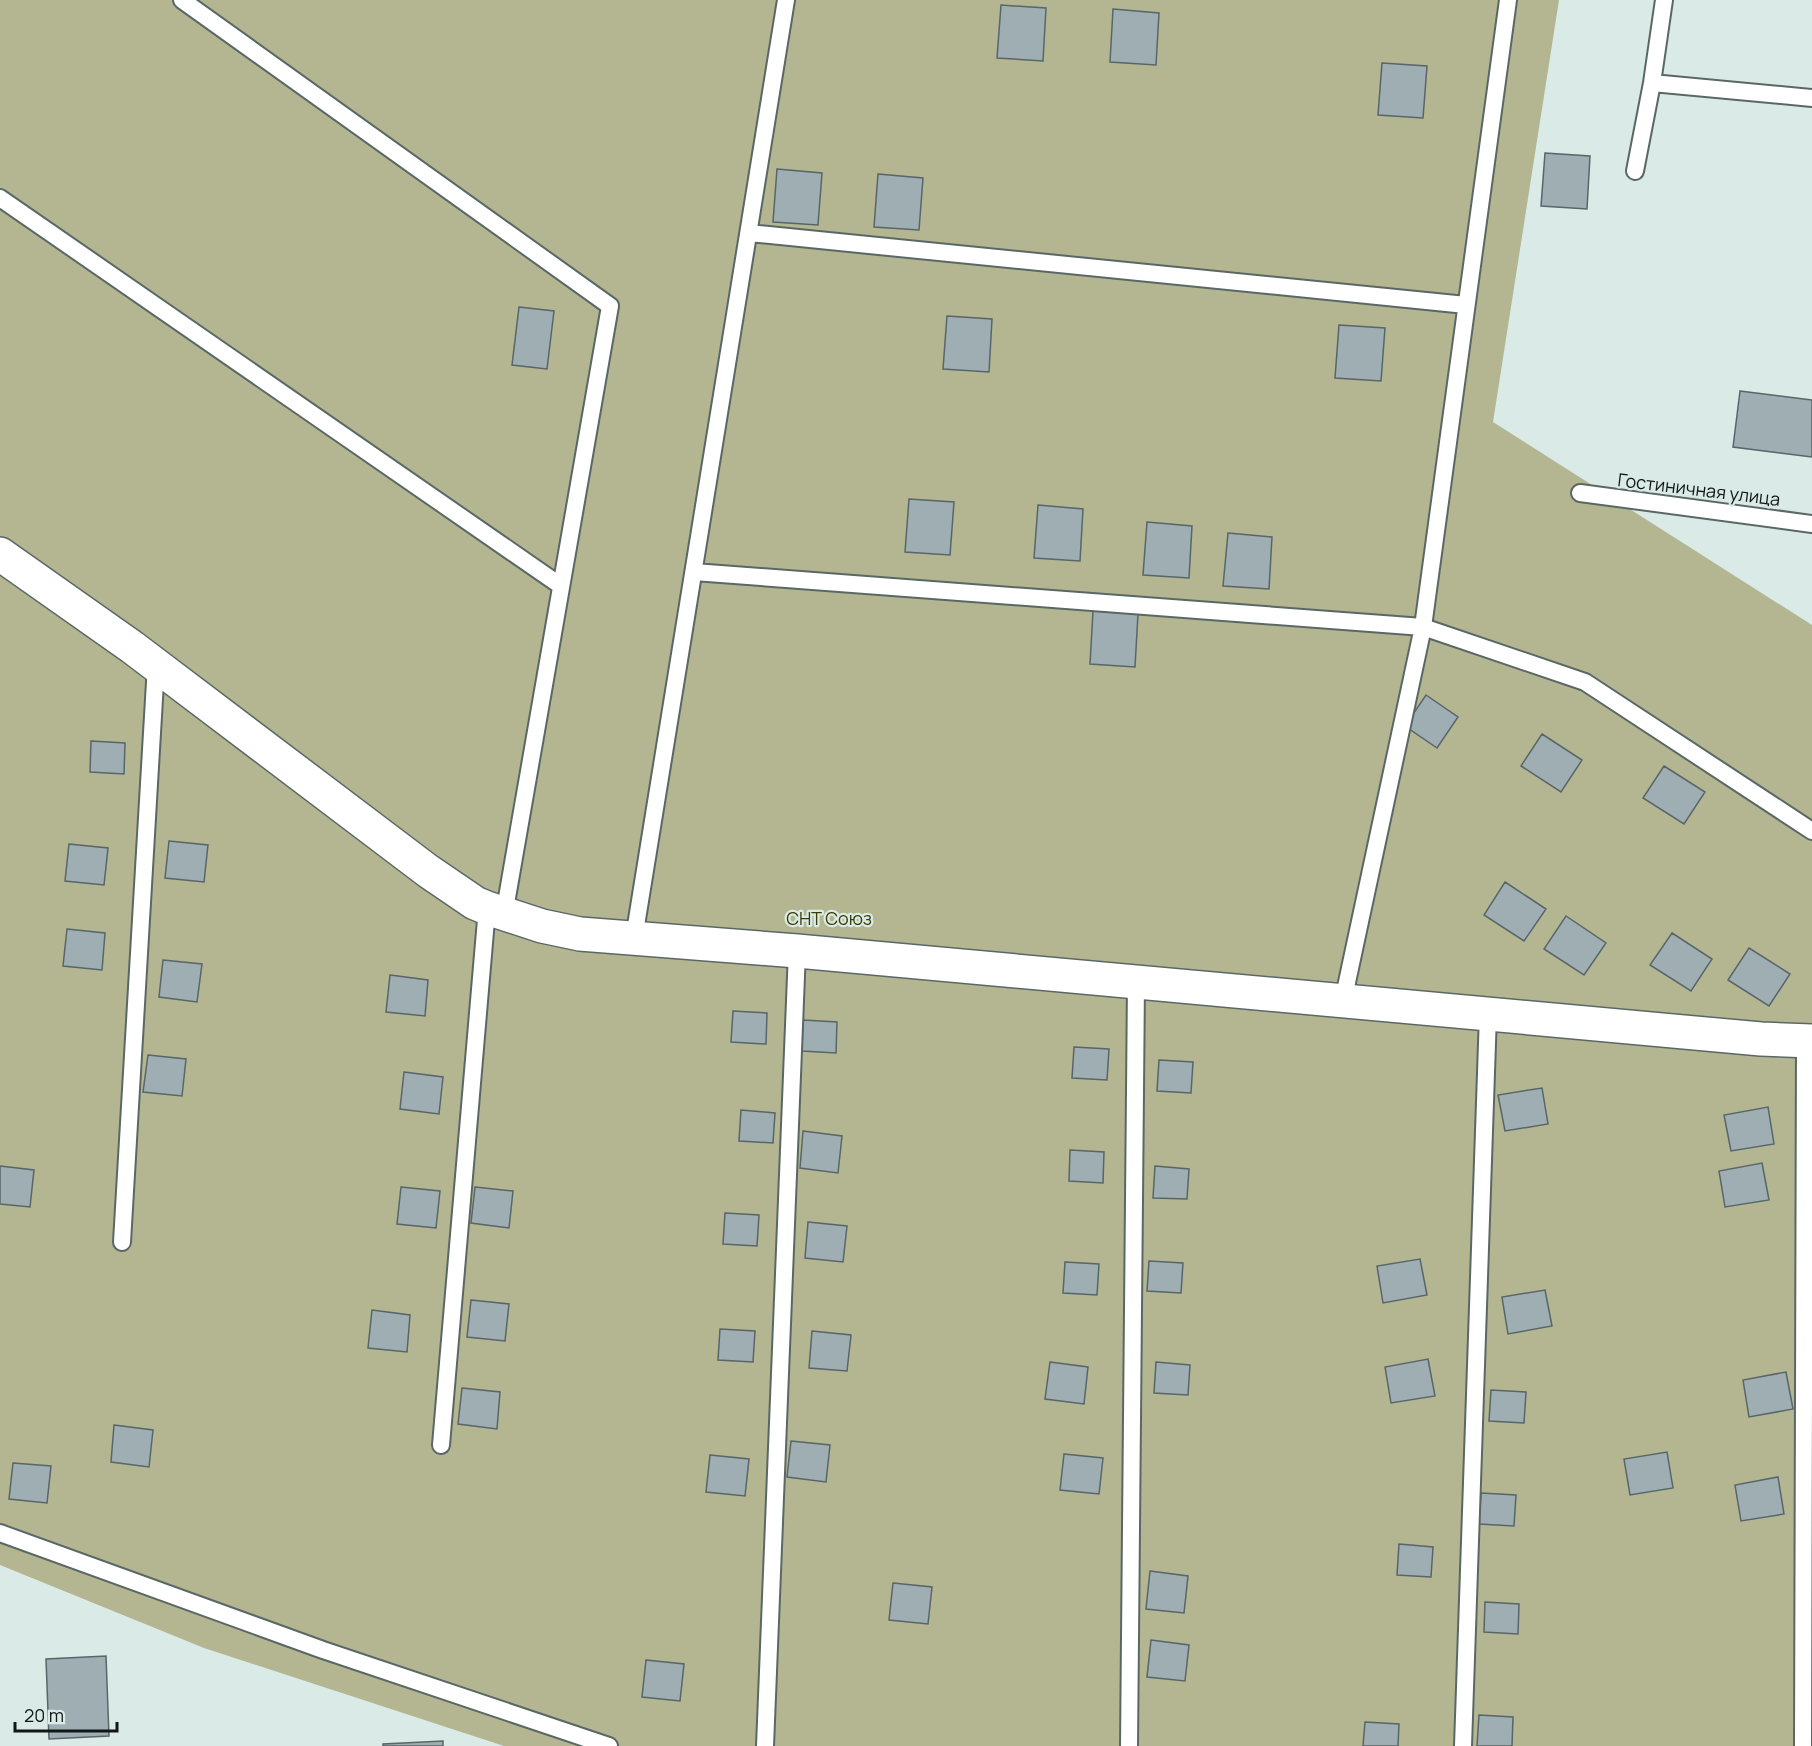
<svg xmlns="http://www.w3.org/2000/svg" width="1812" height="1746" font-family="Manrope,sans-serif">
	<rect width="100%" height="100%" fill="#daeae6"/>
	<!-- green -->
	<path fill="#b3b691" d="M0 0H1559L1493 422 1812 625V1746H504L204 1648 0 1565Z"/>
	<!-- building -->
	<path fill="#9faeb2" stroke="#586669" stroke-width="1.5" d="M1001 5 1046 8 1043 61 997 58Z
		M1113 9 1159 13 1156 65 1110 62Z
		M1382 63 1427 66 1423 118 1378 115Z
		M1545 153 1590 156 1587 209 1541 206Z
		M777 169 822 173 818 225 773 222Z
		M878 174 923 178 919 230 874 227Z
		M519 307 554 311 547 369 512 365Z
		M947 316 992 319 989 372 943 369Z
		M1339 325 1385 328 1381 381 1335 378Z
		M1740 391 1812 400V457L1733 447Z
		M909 499 954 502 950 555 905 552Z
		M1038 505 1083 509 1080 561 1034 558Z
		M1147 522 1192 526 1189 578 1143 575Z
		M1228 533 1272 537 1269 589 1223 586Z
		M1093 611 1138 614 1135 667 1090 664Z
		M1426 695 1458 717 1437 748 1405 726Z
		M1542 734 1582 760 1561 792 1521 766Z
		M91 741 125 743 124 774 90 772Z
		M1664 766 1705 792 1684 824 1643 798Z
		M169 841 208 845 204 882 165 878Z
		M69 844 108 848 104 885 65 881Z
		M1505 882 1546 909 1524 941 1484 915Z
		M1566 916 1606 943 1584 975 1544 949Z
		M67 929 105 933 102 970 63 966Z
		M1672 933 1712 959 1691 991 1650 965Z
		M1749 948 1790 974 1769 1006 1728 980Z
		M163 960 202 964 197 1002 159 997Z
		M390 975 428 980 425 1016 386 1012Z
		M733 1011 767 1013 766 1044 731 1042Z
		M803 1020 837 1022 836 1053 802 1051Z
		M1074 1047 1109 1049 1107 1080 1072 1078Z
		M148 1055 186 1059 182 1096 143 1092Z
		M1159 1060 1193 1062 1191 1093 1157 1091Z
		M404 1072 443 1077 439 1114 400 1109Z
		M1542 1088 1548 1124 1505 1131 1498 1095Z
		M1768 1107 1774 1144 1731 1151 1724 1115Z
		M741 1110 775 1113 773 1143 739 1141Z
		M803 1131 842 1136 838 1173 800 1168Z
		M1070 1150 1104 1152 1103 1183 1069 1181Z
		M1762 1163 1769 1200 1725 1207 1719 1171Z
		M0 1166 34 1170 30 1207 0 1204Z
		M1155 1166 1189 1169 1187 1199 1153 1198Z
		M401 1187 440 1191 436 1228 397 1224Z
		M475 1187 513 1191 509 1228 471 1223Z
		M725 1213 759 1215 757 1246 723 1244Z
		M808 1222 847 1226 843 1262 805 1258Z
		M1420 1259 1427 1295 1383 1303 1377 1266Z
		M1149 1261 1183 1263 1181 1293 1147 1291Z
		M1065 1262 1099 1264 1097 1295 1063 1293Z
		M1545 1290 1552 1326 1508 1334 1502 1297Z
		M471 1300 509 1304 505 1341 467 1337Z
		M372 1310 410 1315 407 1352 368 1348Z
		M720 1329 755 1331 753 1362 718 1360Z
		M812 1331 851 1335 847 1371 809 1368Z
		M1428 1359 1435 1396 1391 1403 1385 1367Z
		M1050 1362 1088 1367 1084 1404 1045 1399Z
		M1156 1362 1190 1365 1188 1395 1154 1393Z
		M1786 1372 1793 1409 1749 1417 1743 1380Z
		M462 1388 500 1392 497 1429 458 1424Z
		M1491 1390 1526 1392 1524 1423 1489 1421Z
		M114 1425 153 1430 149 1467 111 1462Z
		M791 1441 830 1445 826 1482 787 1477Z
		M1667 1452 1673 1488 1630 1495 1624 1459Z
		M1064 1454 1103 1458 1099 1494 1060 1490Z
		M710 1455 749 1459 745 1496 706 1492Z
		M13 1463 51 1466 47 1503 9 1499Z
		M1778 1477 1784 1514 1741 1521 1735 1485Z
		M1481 1493 1516 1495 1514 1526 1479 1524Z
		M1399 1544 1433 1547 1431 1577 1397 1575Z
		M1150 1571 1188 1576 1184 1613 1146 1609Z
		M893 1583 932 1587 928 1624 889 1620Z
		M1485 1602 1519 1604 1518 1634 1484 1632Z
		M1151 1640 1189 1645 1185 1681 1147 1677Z
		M106 1656 109 1736 49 1739 46 1659Z
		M646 1660 684 1664 680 1701 642 1697Z
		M1479 1715 1513 1717 1512 1746H1477Z
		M1365 1722 1399 1724 1398 1746H1363Z
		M443 1741V1746H383V1744Z"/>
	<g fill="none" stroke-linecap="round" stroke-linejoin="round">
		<defs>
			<path id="service" d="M182 0 610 306 504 915
				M1652 83 1812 98
				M1635 171 1652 83 1664 0
				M0 198 561 586
				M749 233 1466 305
				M1580 493 1812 524
				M694 572 1423 627 1508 0
				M634 938 786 0
				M1343 1001 1423 627 1585 682 1812 831
				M122 1242 156 665
				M441 1445 487 908
				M0 1533 323 1650 609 1746
				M765 1746 797 951
				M1129 1746 1136 982
				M1463 1746 1488 1014
				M1803 1746 1805 1041"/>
			<path id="minor" d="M0 554 132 647 428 871 475 903 487 908 542 926 580 934 797 951 1761 1039 1812 1041"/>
		</defs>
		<!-- service casing -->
		<use href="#service" stroke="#5a6865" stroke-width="20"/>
		<!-- minor casing -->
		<use href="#minor" stroke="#5a6865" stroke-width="36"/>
		<!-- service -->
		<use href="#service" stroke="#fff" stroke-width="16"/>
		<!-- minor -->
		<use href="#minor" stroke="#fff" stroke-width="33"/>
	</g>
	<g text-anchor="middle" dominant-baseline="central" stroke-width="4.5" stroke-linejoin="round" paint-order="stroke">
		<!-- street labels -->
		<g font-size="18" fill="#111716" stroke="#daeae6">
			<text transform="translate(1699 489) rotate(7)">Гостиничная улица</text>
		</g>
		<!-- park labels -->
		<g font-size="18" fill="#3a3c01" stroke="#daeae6">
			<text x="829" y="918">СНТ Союз</text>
		</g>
	</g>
	<!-- scale -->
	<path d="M15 1722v9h102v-9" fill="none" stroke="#111716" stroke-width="3"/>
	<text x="24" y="1722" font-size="18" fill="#111716" stroke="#daeae6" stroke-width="4.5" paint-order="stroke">20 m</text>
</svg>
